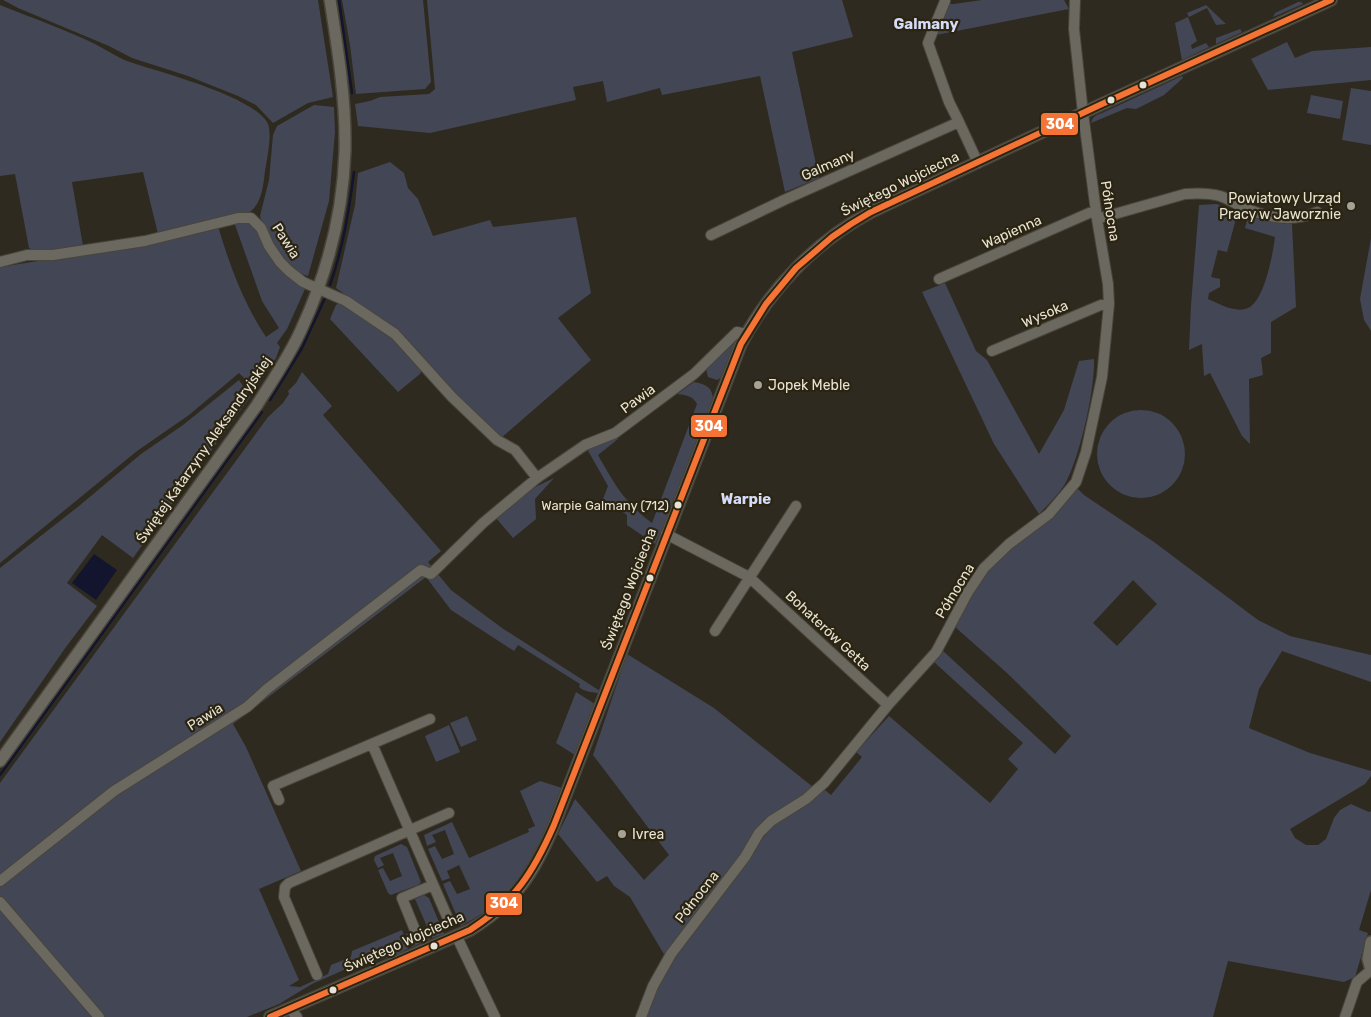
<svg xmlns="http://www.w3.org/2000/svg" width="1371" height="1017" font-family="Rubik,sans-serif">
	<rect width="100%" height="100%" fill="#2f2a1f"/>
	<!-- green -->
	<path fill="#434655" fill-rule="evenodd" d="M3 0H318L333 97 308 103 273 123 256 105 238 96 188 76 132 58 109 46 18 8Z
		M342 0H423L431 82 425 89 356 94 350 45Z
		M427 0H842L853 37 792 52 819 178 785 192 760 76 662 95 660 88 607 102 603 81 573 87 576 100 430 133 358 126 355 104 370 101 380 97 429 94 435 89Z
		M982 0H1064L1069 9 936 35 948 4H954Z
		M1298 2H1301L1303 4 1273 17 1275 13Z
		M0 5C32 18 64 29 95 44 107 50 119 59 133 63 163 73 251 96 267 122 273 132 267 159 265 171 263 187 262 205 247 214L158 234 143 172 72 182 83 246 38 253 29 248 15 174 0 176Z
		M1206 5 1226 24 1216 25 1207 8 1189 17 1187 13Z
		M1188 17 1197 41 1191 45 1192 49 1206 43 1209 47 1182 60 1175 23Z
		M1240 29 1242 32 1216 44V38Z
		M1287 42 1295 58 1312 51 1371 47V80L1268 90 1251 59Z
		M1182 76 1183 78 1164 95 1136 109 1127 108 1091 123C1093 116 1096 115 1102 113Z
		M1351 88 1371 91V145L1342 140Z
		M1311 95 1343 101 1340 119 1307 113Z
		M314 105 334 107 335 132 329 201 308 276C280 267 274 246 262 222L260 216 269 180 273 135 277 126Z
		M390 162 404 173 408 188 418 199 433 236 490 220 493 227 576 217 591 293 558 318 591 360 501 438 452 391 417 350 401 335 336 288 355 205 358 173Z
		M1217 204 1237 215 1227 252 1218 250 1211 277 1220 279V287L1209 293 1208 299C1220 304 1233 312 1245 309 1264 306 1273 253 1275 237L1245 228 1249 213C1263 220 1277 224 1292 224L1296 307 1271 322V353L1261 358 1263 375 1249 379 1250 444 1242 436 1210 373 1204 376 1202 344 1189 350 1191 305 1199 205Z
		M234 222H254L298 284 305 289 287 329 277 343 280 347 276 358 255 389 239 373 189 415 137 451 0 563V267L76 255 218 226C229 264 244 304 266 337L279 328 262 301Z
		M1371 238V331L1364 320 1360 299Z
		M945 283 976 351 987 360 1039 454 1064 410 1079 361 1094 359C1095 390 1080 457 1065 484 1058 495 1048 505 1039 514L994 444 922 292Z
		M341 302 392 337 422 370 420 374 398 392 330 319 336 305Z
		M734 342H736V344L722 377 717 380 708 377 706 369Z
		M302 372 332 406 323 415 441 551 428 562 451 590 467 602 502 628 600 691 598 693C591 692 585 692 579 687L580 684 518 645 514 651 451 610 426 577 233 724 246 747 301 871 259 889 299 980 289 986 300 987 328 974 331 965 351 957 352 951 402 930 409 948 398 954 373 962 346 969 312 984 279 1004 247 1017H0V783L268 417 283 403 289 394 288 391 296 383Z
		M239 380 250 397 133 558 102 535 67 583 97 606 66 647 0 742V568L79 506 141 454 183 425Z
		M694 382C705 384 713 387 713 400L669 514 655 544 627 525V515L603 499 608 486 587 449 615 436 618 439 598 455C615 485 624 502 652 523L697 404C693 396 686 395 677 394Z
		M1097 454a44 44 0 1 1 88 0a44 44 0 1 1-88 0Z
		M554 478 535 499 536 519 513 538 496 518 533 488Z
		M1077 488 1084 495 1154 542 1258 620 1290 636 1371 655V682L1282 651 1259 689 1249 728 1310 753 1371 771V776L1365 784 1290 829 1295 838 1306 845H1318L1326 839 1334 818 1340 810 1351 804 1369 812 1371 811V890L1359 930 1368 933 1355 977 1344 982 1228 961 1213 1017H645L660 981 676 953 727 890 745 862 769 830 767 828 825 790 831 795 862 757 856 752 889 716 990 803 1018 769 1008 759 1023 743 934 662 942 650 1055 754 1071 736 1007 673 954 626 963 606 998 556 1055 512ZM1133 580 1157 604 1117 646 1093 623Z
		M627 654 714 708 813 787 758 827 725 878 665 956 630 897 614 886 607 876 597 882 558 834 575 799 644 880 669 855 593 755Z
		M576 692 595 704 575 755 556 743Z
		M467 716 477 740 461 747 450 723Z
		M449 725 460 752 436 762 425 736Z
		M540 781 562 788C548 825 535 868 506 896 492 908 477 917 461 926L443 884 450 881 457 894 470 889 459 865 447 871 450 878 442 881 428 849 435 846 442 859 454 854 445 830 432 835 436 842 427 846 424 835 452 822 469 858 529 832 528 829 535 826 520 791Z
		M401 844 407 847 421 882 418 885 391 895 388 893 378 870 383 868 390 881 402 876 393 853 380 858 384 865 378 868 374 860 375 856Z
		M424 895 429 898 444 934 432 938 415 899Z
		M426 929 430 939 412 947 406 934Z"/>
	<!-- water -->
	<path fill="#12152d" d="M94 554 117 570 96 600 72 583Z"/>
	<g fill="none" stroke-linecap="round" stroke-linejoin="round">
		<!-- stream -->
		<path stroke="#12152d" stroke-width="2.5" d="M339 0 352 93
			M330 285C343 248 349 211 354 172
			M270 400 302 348 325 298
			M0 775 262 412"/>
		<defs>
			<path id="minor" d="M945 1 928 43 949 102 959 122
				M1097 219 1185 194C1196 193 1209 193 1220 196 1229 199 1237 205 1245 208 1268 218 1294 222 1317 212
				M711 235 784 200 959 122 978 163
				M0 262 27 255H53L145 241 238 218H251L261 228 269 246 280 262 289 271 303 282 346 301 395 334 452 397 497 440 515 450 537 478
				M939 279 1096 210
				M992 351 1101 305 1109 304
				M666 534 749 577 888 705
				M715 631 796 506
				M372 744 449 921
				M279 800 273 786 430 719
				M0 881 114 791 247 707 267 689 421 570 431 574 483 523 537 478 585 445 615 433 694 374 737 332 746 334
				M0 902 99 1017
				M417 935 402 898 433 885
				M457 937 495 1017
				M317 975 284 897 285 887 289 883 449 813
				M290 1009 297 1017
				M641 1017 653 986 671 954 745 857 759 833 771 821 806 799 824 783 888 705 936 652 968 592 984 568 1009 544 1049 514 1076 482 1086 452 1102 377 1109 304 1108 284 1097 219 1083 113 1074 29 1075 0
				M1345 1017 1357 982 1371 970"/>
			<path id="tertiary" d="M0 761 257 405C272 381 289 357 301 330 327 274 343 213 345 151 346 100 338 50 330 0
				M1371 942 1368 959 1371 970
				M270 1017 470 930C515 903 534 873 554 825L741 344C770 289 816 241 871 212L1102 104 1331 0"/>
		</defs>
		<!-- minor casing -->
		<use href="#minor" stroke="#49453b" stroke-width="12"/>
		<!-- tertiary casing -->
		<use href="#tertiary" stroke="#49453b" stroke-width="14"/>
		<!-- minor -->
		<use href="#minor" stroke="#6b6860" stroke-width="10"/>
		<!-- tertiary -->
		<use href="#tertiary" stroke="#6b6860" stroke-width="11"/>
		<defs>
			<path id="bus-1" d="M270 1017 470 930C515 901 533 873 554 825L741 344 766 304 796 268 832 237 851 224 871 212 1102 104 1331 0"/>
		</defs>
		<!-- bus-1 casing -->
		<use href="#bus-1" stroke="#2b2410" stroke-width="10"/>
		<!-- bus-1 -->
		<use href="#bus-1" stroke="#f57335" stroke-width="6"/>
	</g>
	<!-- markers -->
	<g fill="#e7e3d6" stroke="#2b2410" stroke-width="2">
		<circle cx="1143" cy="85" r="4.5"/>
		<circle cx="1111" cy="100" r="4.5"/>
		<circle cx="678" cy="505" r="4.5"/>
		<circle cx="650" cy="578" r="4.5"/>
		<circle cx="434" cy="946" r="4.5"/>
		<circle cx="333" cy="990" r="4.5"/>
	</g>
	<g fill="#a7a296" stroke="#2b2410" stroke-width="2">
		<circle cx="1351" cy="206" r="5"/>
		<circle cx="758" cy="385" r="5"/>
		<circle cx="622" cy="834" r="5"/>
	</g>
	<g text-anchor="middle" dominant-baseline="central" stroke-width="4.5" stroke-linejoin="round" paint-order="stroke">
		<!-- bus labels -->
		<g font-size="13" fill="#e7e3d6" stroke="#2b2410" text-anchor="end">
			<text x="669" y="505">Warpie Galmany (712)</text>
		</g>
		<!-- street labels -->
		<g font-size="14" fill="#e7e3d6" stroke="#2b2410">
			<text transform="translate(828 165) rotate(-24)">Galmany</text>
			<text transform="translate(900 184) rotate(-26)">Świętego Wojciecha</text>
			<text transform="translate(1110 211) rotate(81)">Północna</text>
			<text transform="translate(1012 232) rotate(-24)">Wapienna</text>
			<text transform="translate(286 241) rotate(57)">Pawia</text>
			<text transform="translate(1045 314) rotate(-23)">Wysoka</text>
			<text transform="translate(638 399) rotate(-36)">Pawia</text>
			<text transform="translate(204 450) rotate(-55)">Świętej Katarzyny Aleksandryjskiej</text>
			<text transform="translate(629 589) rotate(-69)">Świętego Wojciecha</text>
			<text transform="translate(955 591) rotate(-59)">Północna</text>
			<text transform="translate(828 631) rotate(43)">Bohaterów Getta</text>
			<text transform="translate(205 717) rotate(-32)">Pawia</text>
			<text transform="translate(697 897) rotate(-52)">Północna</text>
			<text transform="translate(404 942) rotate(-24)">Świętego Wojciecha</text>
		</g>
		<!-- poi labels -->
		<g font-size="14" fill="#e7e3d6" stroke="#2b2410" text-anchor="start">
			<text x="1341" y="198" text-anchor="end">Powiatowy Urząd<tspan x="1341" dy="16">Pracy w Jaworznie</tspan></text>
			<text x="768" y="385">Jopek Meble</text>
			<text x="632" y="834">Ivrea</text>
		</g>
		<!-- neighbourhood labels -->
		<g font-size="15" font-weight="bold" fill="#d5dcf9" stroke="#2b2410">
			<text x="926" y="24">Galmany</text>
			<text x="746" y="499">Warpie</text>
		</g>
	</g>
	<g stroke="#2b2410" stroke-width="2">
		<rect x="1040" y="112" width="39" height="24" rx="5" fill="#f57335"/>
		<rect x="690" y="414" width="38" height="24" rx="5" fill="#f57335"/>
		<rect x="485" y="892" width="38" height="24" rx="5" fill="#f57335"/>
	</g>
	<g font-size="14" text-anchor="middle" font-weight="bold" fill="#fff">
		<text x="1060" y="129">304</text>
		<text x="709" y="431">304</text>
		<text x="504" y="908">304</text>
	</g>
</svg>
